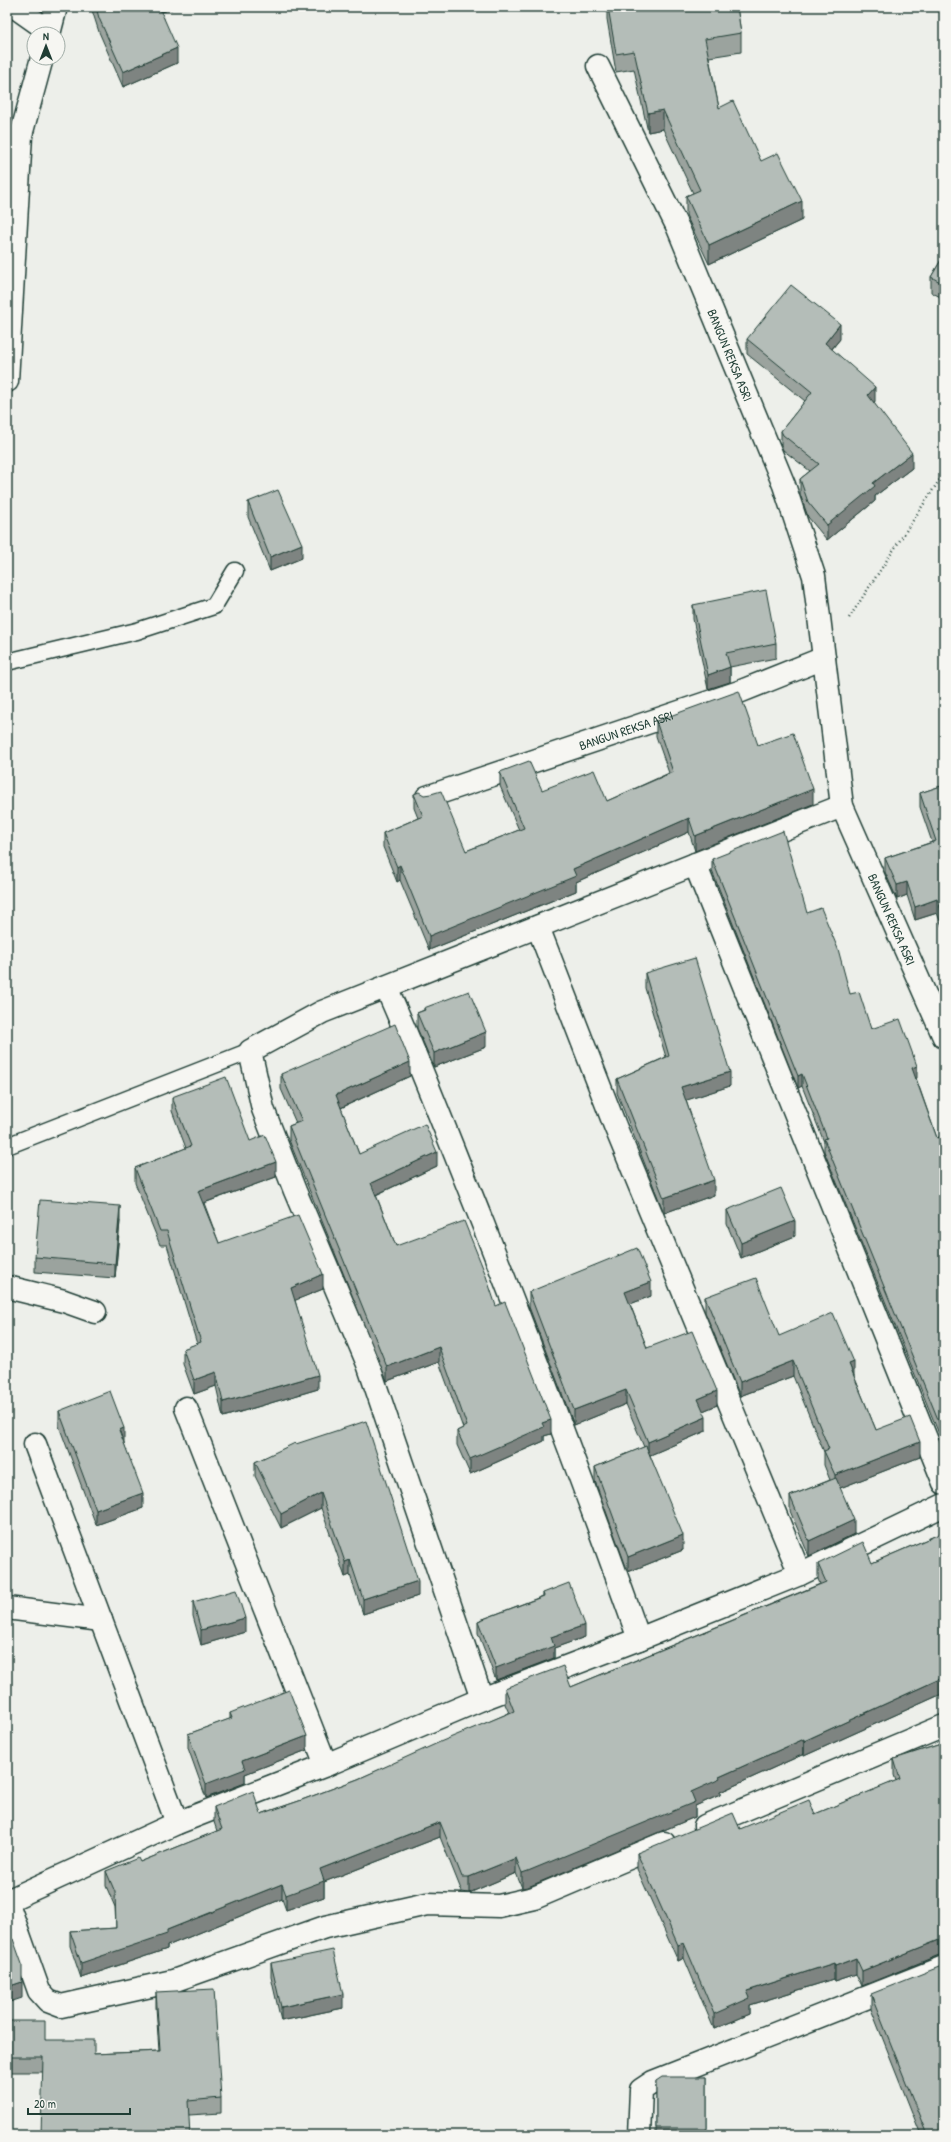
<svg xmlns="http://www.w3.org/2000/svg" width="951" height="2142" font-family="'Patrick Hand',sans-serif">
	<rect width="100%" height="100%" fill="#edefea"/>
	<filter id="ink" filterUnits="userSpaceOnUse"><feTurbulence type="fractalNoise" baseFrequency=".025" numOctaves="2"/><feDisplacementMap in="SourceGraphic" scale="8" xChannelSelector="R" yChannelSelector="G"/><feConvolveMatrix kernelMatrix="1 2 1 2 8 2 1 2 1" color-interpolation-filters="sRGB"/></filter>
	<g filter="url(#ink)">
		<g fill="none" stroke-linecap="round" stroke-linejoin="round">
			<defs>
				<path id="lane" d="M7 662 137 631 214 606 235 571
					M7 1146 250 1051"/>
				<g id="street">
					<path d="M15 7 49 31"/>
					<path id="s1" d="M598 66 678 228 784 485 814 576 842 806 944 1037"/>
					<path d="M7 140 21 135"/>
					<path id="s2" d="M427 797 739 692 824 658"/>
					<path d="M695 864 944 1483"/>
					<path d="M538 927 615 1126 800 1574"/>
					<path d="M386 987C421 1065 451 1145 483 1224 537 1362 590 1500 639 1639"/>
					<path d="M7 1287 64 1301 95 1312"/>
					<path d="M186 1408 326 1765"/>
					<path d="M35 1444 177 1823"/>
					<path d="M7 1608 101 1620"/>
					<path d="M482 1699 368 1364 295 1191 263 1109 250 1051 322 1012 842 806"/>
					<path d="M705 1826 944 1726"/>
					<path d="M7 1901 39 1991 48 2001 61 2006 173 1981 325 1927 427 1904 499 1906 534 1898 664 1843"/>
					<path d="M7 1901 177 1823 326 1765 482 1699 639 1639 800 1574 944 1505"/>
					<path d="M639 2135 641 2090 653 2082 944 1967"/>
				</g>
				<path id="secondary" d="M49 34 56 7
					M7 381 21 135 42 58"/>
			</defs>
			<!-- lane casing -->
			<use href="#lane" stroke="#1f3d34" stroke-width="19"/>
			<!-- street casing -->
			<use href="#street" stroke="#1f3d34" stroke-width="25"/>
			<!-- secondary casing -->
			<use href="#secondary" stroke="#1f3d34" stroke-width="25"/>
			<!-- path -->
			<path stroke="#1f3d34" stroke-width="2.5" stroke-dasharray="1 3" stroke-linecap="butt" d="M849 618 944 473"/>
			<!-- lane -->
			<use href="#lane" stroke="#f6f6f2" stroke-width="16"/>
			<!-- street -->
			<use href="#street" stroke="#f6f6f2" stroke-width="22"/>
			<!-- secondary -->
			<use href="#secondary" stroke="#f6f6f2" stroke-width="22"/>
		</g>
		<!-- wall -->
		<path fill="#9ba39e" stroke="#1f3d34" d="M91 7H174V8L162 12 177 63 123 87 99 32Z
			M607 7H737L741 33V52L709 57 719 108 761 161 802 220 709 264 686 215V196L693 193 663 129 648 132 634 69 616 72 607 19Z
			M944 255V299L931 292V277Z
			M747 339H840L832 349 875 401 874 403 912 468 875 496V501L827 540 808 517 800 494V479L810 471 783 450 781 445V431L805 401 747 354Z
			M248 502 302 558 270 571 248 517Z
			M693 605 776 643V658L730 667V682L708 689 693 619Z
			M656 721 758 745 813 804 695 851 689 832 576 882V891L429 950 400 880 397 882 383 847V833L418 818 414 808V794L466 851 519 830 500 786V772L542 790 607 801 669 773 656 736Z
			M944 785V931L937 913 915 920 907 895 897 899 885 872V858L932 842 920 807V793Z
			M712 859 807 913 850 994 871 1029 917 1078H916L937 1138 944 1135V1446L824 1151V1142L802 1086 798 1088 712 871Z
			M944 960V976L943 974V961Z
			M645 973 730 1086 686 1100 714 1195 664 1213 617 1093V1079L666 1057 645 988Z
			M424 1008 486 1047 434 1067 417 1028V1013L424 1010Z
			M281 1074 410 1076 341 1108 359 1154 437 1166 376 1195 396 1246 496 1306 551 1434 544 1436V1441L470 1474 457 1445V1431L463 1428 439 1362 387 1381 289 1140V1126L296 1123 281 1089Z
			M172 1097 250 1141 276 1177 204 1203 219 1243 323 1289 295 1300 318 1389 223 1417 216 1386 194 1394 183 1364V1349L197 1344 167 1245H160L135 1183V1168L186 1148 172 1111Z
			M727 1210 795 1236 741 1258 727 1224Z
			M120 1221 115 1278 35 1272V1257Z
			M529 1292 651 1296 630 1304 647 1348 717 1405 703 1411 706 1431 650 1455 683 1550 628 1572 595 1481V1467L644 1447 626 1404 574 1425 529 1307Z
			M705 1297 779 1336 854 1376 876 1430 920 1457 840 1488 854 1534 809 1556 790 1511V1496L830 1480 824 1465V1452L793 1376 740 1396 705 1312Z
			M59 1411 124 1443 143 1508 96 1525 59 1426Z
			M296 1444 418 1596 363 1614 350 1575 345 1577 321 1508 281 1528 255 1476V1462Z
			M944 1532V1693L804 1756V1754L720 1792V1795L695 1806V1817L528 1887 522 1888 516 1873 469 1893 462 1892 440 1837 324 1882V1897L286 1910 282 1899 167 1946V1949L81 1978 70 1946V1931L116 1928 115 1907 106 1886V1871L140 1862 217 1831 214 1822V1807L261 1814 299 1801 358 1779 509 1713 505 1704V1688L571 1687 820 1584 818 1579V1564L872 1563Z
			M543 1593 585 1637 554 1648V1658L496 1680 478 1633V1621L543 1596Z
			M193 1602 245 1632 201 1645 193 1616Z
			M230 1713 307 1750 245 1774V1783L206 1798 188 1748V1734L230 1719Z
			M944 1743V1955H939L862 1986 856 1974 835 1981 834 1979 750 2005V2014L714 2029 684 1958 678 1961 637 1869V1853L740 1829 815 1814 896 1781 894 1775V1759Z
			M271 1963 343 2008 281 2021 271 1977Z
			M156 1992 221 2098V2113L189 2115 42 2072H7V2021L45 2040 94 2054 159 2051 156 2007Z
			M871 1994 944 2135H921L871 2009Z
			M707 2077V2135H656V2081Z"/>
		<!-- shaded-wall -->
		<path fill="#7e8481" stroke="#1f3d34" d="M156 7H174V8L156 14Z
			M177 48V63L123 87V72Z
			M663 110V129L648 132V113Z
			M802 201V220L709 264V245Z
			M840 324V339L825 357V343Z
			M875 387V401L868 410V395Z
			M912 453V468L875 496V501L827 540V525L873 483Z
			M302 544V558L270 571V557Z
			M730 667V682L708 689V675Z
			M813 789V804L695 851V836Z
			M689 818V832L576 882V891L429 950V936L573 869Z
			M400 865V880L397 882V867Z
			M907 882V895L897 899V885Z
			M937 899V913L915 920V907Z
			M486 1032V1047L434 1067V1053Z
			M410 1062V1076L336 1110V1095Z
			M917 1066V1078L912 1080V1068Z
			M730 1072V1086L681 1102V1087Z
			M802 1074V1086L798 1088V1076Z
			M437 1152V1166L371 1197V1183Z
			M276 1162V1177L198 1205V1191Z
			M714 1180V1195L664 1213V1198Z
			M120 1206V1221L115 1278V1264Z
			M795 1221V1236L741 1258V1243Z
			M323 1274V1289L291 1302V1288Z
			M651 1282V1296L625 1306V1292Z
			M439 1347V1362L387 1381V1367Z
			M793 1361V1376L740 1396V1382Z
			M854 1362V1376L849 1364Z
			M216 1372V1386L194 1394V1380Z
			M318 1375V1389L223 1417V1402Z
			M626 1390V1404L574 1425V1410Z
			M717 1391V1405L698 1413V1399Z
			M706 1417V1431L648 1456V1442Z
			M551 1420V1434L544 1436V1441L470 1474V1459L542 1423Z
			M124 1428V1443L119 1430Z
			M920 1442V1457L835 1490V1475Z
			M143 1493V1508L96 1525V1510Z
			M321 1493V1508L281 1528V1514Z
			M854 1520V1534L809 1556V1541Z
			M683 1535V1550L628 1572V1557Z
			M350 1560V1575L345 1577V1562Z
			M418 1581V1596L363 1614V1599Z
			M245 1618V1632L201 1645V1630Z
			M585 1625V1637L554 1648V1658L496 1680V1668L551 1637Z
			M944 1677V1693L804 1756V1741Z
			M307 1736V1750L245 1774V1783L206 1798V1784L242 1761Z
			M804 1739V1754L720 1792V1795L695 1806V1817L528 1887 522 1888V1873L691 1792 719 1777Z
			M440 1822V1837L324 1882V1897L286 1910V1895L320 1869Z
			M516 1858V1873L469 1893V1877Z
			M282 1884V1899L167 1946V1949L81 1978V1963L167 1930Z
			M939 1940V1955L862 1986V1971Z
			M684 1943V1958L678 1961V1945Z
			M856 1958V1974L835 1981V1966Z
			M834 1963V1979L750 2005V2014L714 2029V2014L747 1991Z
			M22 1982V1998L7 2003V1987Z
			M343 1994V2008L281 2021V2007Z"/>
		<!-- building -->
		<path fill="#b4bdb8" stroke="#1f3d34" d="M96 7H159L177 48 123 72 99 18Z
			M608 7H737L741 33 705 39 719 108 733 101 761 161 778 153 802 201 709 245 686 196 700 190 663 110 648 113 634 51 616 54Z
			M944 255V284L931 277Z
			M791 285 840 324 825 343 875 387 868 395 912 453 873 483 875 486 827 525 808 502 800 479 819 464 783 435 781 431 812 392 747 339Z
			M278 490 302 544 270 557 248 502Z
			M766 590 776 643 726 653 730 667 708 675 693 605Z
			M739 691 758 745 793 733 813 789 695 836 689 818 573 869 576 876 429 936 400 865 397 867 383 833 423 816 414 794 419 792 424 795 431 794 441 791 466 851 524 828 500 772 529 761 542 790 594 770 607 801 673 772 656 721Z
			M944 785V918L937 899 915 907 907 882 897 885 885 858 936 841 920 793Z
			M783 831 807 913 821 908 838 949 850 994 859 992 871 1029 900 1019 917 1066 912 1068 937 1138 944 1135V1434L824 1139 827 1138 802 1074 798 1076 712 859Z
			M695 958 730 1072 681 1087 714 1180 664 1198 617 1079 669 1056 645 973Z
			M469 991 486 1032 434 1053 417 1013 425 1010 424 1008Z
			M395 1024 410 1062 336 1095 359 1154 425 1124 437 1152 371 1183 396 1246 464 1221 485 1273 496 1306 505 1302 551 1420 542 1423 544 1427 470 1459 457 1431 467 1426 439 1347 387 1367 289 1126 302 1121 281 1074Z
			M226 1077 250 1141 265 1135 276 1162 198 1191 219 1243 298 1215 323 1274 291 1288 318 1375 223 1402 216 1372 194 1380 183 1349 201 1342 167 1231H160L135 1168 191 1146 172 1097Z
			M781 1188 795 1221 741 1243 727 1210Z
			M40 1200 120 1206 115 1264 35 1257Z
			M637 1248 651 1282 625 1292 647 1348 692 1331 717 1391 698 1399 706 1417 648 1442 626 1390 574 1410 529 1292Z
			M756 1278 779 1336 833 1313 854 1362 849 1364 876 1430 910 1417 920 1442 835 1475 824 1451 829 1449 793 1361 740 1382 705 1297Z
			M110 1391 124 1428 119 1430 143 1493 96 1510 59 1411Z
			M366 1421 418 1581 363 1599 350 1560 345 1562 321 1493 281 1514 255 1462 295 1443 296 1444Z
			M646 1446 683 1535 628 1557 595 1467Z
			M836 1478 854 1520 809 1541 790 1496Z
			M944 1532V1677L804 1741V1739L719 1777 720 1779 691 1792 695 1802 528 1871 522 1873 516 1858 469 1877H462L440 1822 320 1869 324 1881 286 1895 282 1884 167 1930V1934L81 1963 70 1931 116 1928 115 1892 106 1871 138 1858 140 1862 222 1829 214 1807 253 1791 261 1814 299 1801 358 1779 440 1742 514 1711 505 1688 563 1666 571 1687 826 1582 818 1564 863 1542 872 1563Z
			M569 1583 585 1625 551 1637 554 1646 496 1668 478 1621 544 1596 543 1593Z
			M236 1590 245 1618 201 1630 193 1602Z
			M289 1690 307 1736 242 1761 245 1769 206 1784 188 1734 232 1718 230 1713Z
			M944 1743V1939L939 1940 862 1971 856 1958 835 1966 834 1963 747 1991 750 1998 714 2014 684 1943 678 1945 637 1853 733 1813 740 1829 809 1800 815 1814 900 1779 894 1759Z
			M7 1939H13L22 1964V1982L7 1987Z
			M333 1950 343 1994 281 2007 271 1963Z
			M944 1965V2135H927L871 1994Z
			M214 1989 221 2098 188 2101 190 2135H41L43 2057H7V2021H45V2040H94V2054L160 2051 156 1992Z
			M662 2077H707V2128H656V2081Z"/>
	</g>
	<g text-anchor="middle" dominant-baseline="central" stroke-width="3" stroke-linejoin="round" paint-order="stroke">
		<!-- street labels -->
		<g font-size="13" fill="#1f3d34" stroke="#f6f6f2">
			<text stroke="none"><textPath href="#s1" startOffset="318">BANGUN REKSA ASRI</textPath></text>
			<text stroke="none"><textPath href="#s2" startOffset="210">BANGUN REKSA ASRI</textPath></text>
			<text stroke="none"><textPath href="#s1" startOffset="910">BANGUN REKSA ASRI</textPath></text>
		</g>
	</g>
	<!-- margin -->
	<rect width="951" height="2142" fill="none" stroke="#f6f6f2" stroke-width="24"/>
	<rect x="12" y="12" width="927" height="2118" fill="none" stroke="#1f3d34" stroke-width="1.5" filter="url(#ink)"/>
	<!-- north arrow -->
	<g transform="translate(46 46)"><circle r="19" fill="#f6f6f2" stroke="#a0aca6"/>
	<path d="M0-3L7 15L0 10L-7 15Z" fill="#1f3d34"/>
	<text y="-6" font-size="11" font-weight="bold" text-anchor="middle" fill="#1f3d34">N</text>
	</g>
	<!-- scale -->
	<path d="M28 2108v6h102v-6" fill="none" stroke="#1f3d34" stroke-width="2"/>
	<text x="34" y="2108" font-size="12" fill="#1f3d34" stroke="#f6f6f2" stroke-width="3" paint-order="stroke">20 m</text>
</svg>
